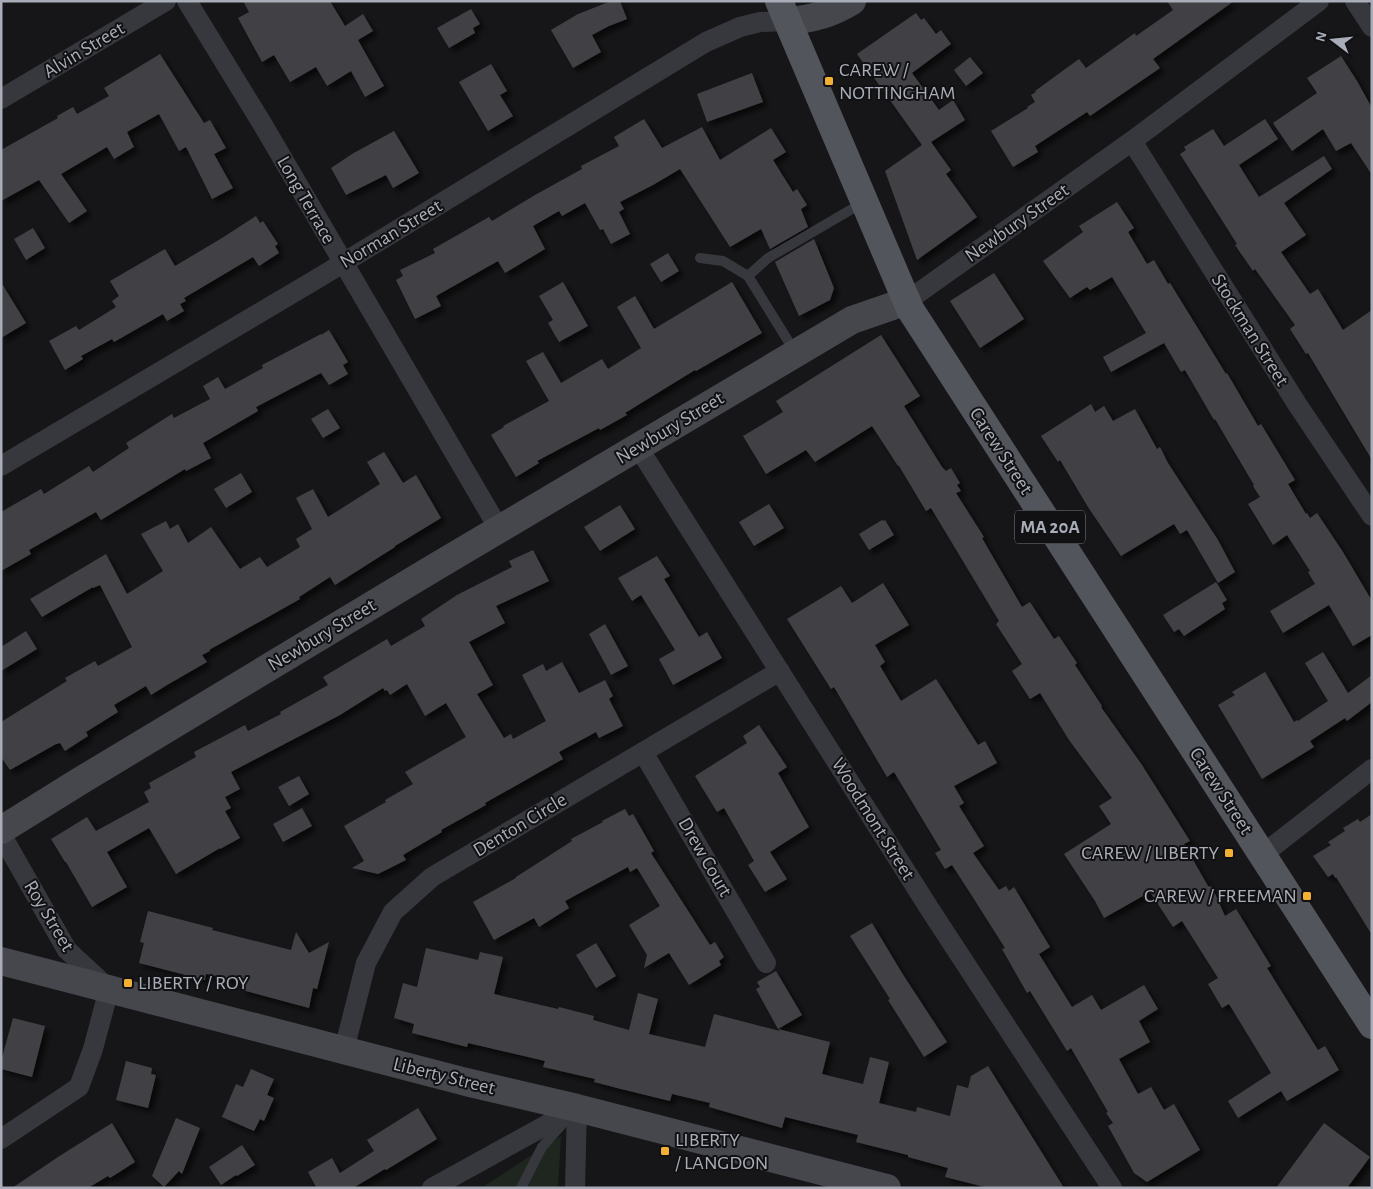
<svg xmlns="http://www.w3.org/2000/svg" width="1373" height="1189" font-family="'Alegreya Sans',sans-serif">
	<defs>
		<filter id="shadow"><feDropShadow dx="4.5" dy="4.5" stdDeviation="2.5" flood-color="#0009"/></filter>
	</defs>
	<rect width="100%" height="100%" fill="#161618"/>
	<!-- green -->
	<path fill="#1e261f" d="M561 1136 558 1188H481Z"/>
	<!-- building -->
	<path fill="#404145" filter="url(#shadow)" d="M243 1H330L345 26 363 14 373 31 358 40 384 86 365 97 351 71 327 86 316 67 290 82 274 55 262 62 238 18 249 12Z
		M611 1H620L627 19 609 26 592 35 601 52 573 68 551 30 578 14Z
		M1167 1H1234L1153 59 1160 68 1090 116 1087 112 1035 146 1038 152 1013 167 991 131 1028 108 1027 107 1035 102 1031 95 1036 92 1035 91 1079 59 1086 68 1135 33 1136 36 1173 10Z
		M471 9 480 24 473 28 475 33 449 48 437 28Z
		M916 13 921 20 924 18 936 34 941 30 951 44 912 73 939 110 953 100 965 120 931 142 951 170 946 174 977 217 917 260 885 171 922 145 857 54Z
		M160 54 204 123 210 120 226 148 214 154 233 188 212 199 186 147 179 151 159 114 127 132 134 147 114 159 107 147 61 174 87 211 69 223 39 180 1 201V150L58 118 57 116 73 107 77 114 109 96 104 88Z
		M1341 56 1357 81 1372 108V175L1351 143 1336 151 1323 129 1292 151 1273 123 1317 93 1307 78Z
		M970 57 983 73 966 86 954 70Z
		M491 64 507 91 500 95 513 116 488 131 459 82Z
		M752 73 763 102 707 122 697 94Z
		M644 119 662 148 702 127 720 160 771 128 786 152 773 160 793 192 797 189 807 205 801 209 808 227 770 249 761 229 730 247 680 169 653 185 620 202 624 209 619 212 630 234 611 244 603 229 600 230 585 203 562 216 559 211 533 226 545 249 505 273 498 261 436 296 441 306 415 319 396 280 403 276 400 270 435 253 433 249 489 217 492 221 535 195 582 169 581 166 619 146 614 137Z
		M1265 119 1278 139 1239 165 1259 197 1324 156 1332 169 1284 203 1306 235 1281 252 1310 294 1318 289 1343 330 1372 310V460L1308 353 1306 354 1290 329 1295 325 1255 269 1253 271 1235 245 1237 244 1180 154 1186 150 1184 147 1213 129 1224 146Z
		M394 131 419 173 393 188 386 175 346 195 331 168 352 154Z
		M1117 202 1134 228 1128 232 1147 264 1154 260 1168 284 1170 283 1226 374 1227 373 1258 426 1261 424 1295 480 1288 484 1306 514 1307 513 1310 518 1317 513 1343 552 1372 601V635L1353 646 1329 605 1283 633 1270 611 1315 584 1308 572 1310 571 1287 535 1273 545 1248 504 1260 497 1253 486 1254 485 1215 419 1214 420 1185 370 1181 372 1164 343 1111 372 1103 357 1146 333 1123 295 1112 277 1090 290 1087 287 1070 298 1043 261 1083 232 1079 226Z
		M256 216 260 223 263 221 278 244 275 246 279 253 259 266 253 257 184 298 186 301 180 304 184 311 167 321 163 314 114 342 112 339 81 356 83 359 65 370 49 341 76 326 79 330 116 307 112 301 119 296 110 281 165 249 175 266 222 238Z
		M33 228 45 248 26 260 14 239Z
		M814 239 834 288 830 300 799 316 775 262Z
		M668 253 679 271 661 282 650 264Z
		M994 273 1024 319 980 348 950 301Z
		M1 282 26 323 1 338Z
		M563 282 588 326 559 342 548 323 553 320 539 296Z
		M732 282 762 333 696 371 695 370 625 413 627 415 600 430 599 428 537 461 539 463 516 477 491 435 504 427 503 426 549 401 526 361 543 352 561 383 602 359 608 369 641 348 617 307 635 296 654 329Z
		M329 330 348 362 343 365 348 374 329 385 321 373 256 407 258 411 203 443 211 458 186 471 185 469 101 520 96 512 29 550 31 554 1 571V512L41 489 44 494 89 466 93 472 129 448 126 443 172 414 174 418 210 399 203 386 218 377 225 389 263 368 262 365 321 334V335Z
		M881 335 920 396 904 406 942 467 946 471 951 468 960 483 957 485 961 491 956 493 984 537 982 538 1022 607 1030 602 1054 639 1059 636 1077 663 1075 665 1102 706 1101 707 1142 765 1190 841 1184 844 1208 886 1212 887 1225 916 1236 909 1271 966 1267 968 1318 1050 1325 1046 1339 1070 1287 1101 1281 1091 1238 1118 1228 1101 1271 1073 1229 1004 1222 1008 1208 984 1218 978 1182 921 1173 927 1150 892 1104 918 1095 901 1064 854 1111 824 1099 806 1112 798 1069 740 1040 693 1030 699 1012 671 1022 664 996 624 999 621 931 508 926 511 899 466H898L872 426 815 462 806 450 766 474 743 436 783 412 776 401Z
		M1091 404 1095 412 1104 406 1113 421 1135 409 1157 449 1160 447 1168 463 1218 540 1235 572 1218 583 1187 530 1180 534 1174 524 1121 556 1088 507 1060 460 1058 462 1041 436Z
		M328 409 340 428 323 438 311 419Z
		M384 452 403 483 416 475 441 518 395 546V547L335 585 330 577 299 597 300 599 209 650 210 651 202 655 207 662 167 685 151 695 146 686 114 705 118 712 86 732 88 736 65 751 60 743 57 744H56L10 770 1 757V722L67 681 65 678 95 661 98 666 132 647 100 585 93 588V587L42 617 30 599 106 554 127 594 163 571 141 534 166 521 170 529 178 524 188 543 211 527 240 569 260 557 267 567 300 547 296 539 312 529 296 498 313 489 328 517 380 484 367 462Z
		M241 473 252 492 226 508 214 489Z
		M769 504 784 528 754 546 739 522Z
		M620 505 635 529 600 551 584 527Z
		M882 520 883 521 885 520 894 535 869 550 859 534Z
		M533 550 549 581 496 606 505 623 469 642 493 685 477 694 504 738 511 734 513 739 546 721 522 675 543 664 546 671 562 662 579 693 605 680 613 696 609 699 623 726 599 738 596 732 559 752 563 759 485 803 486 805 441 830 442 832 403 855 406 860 378 874 352 868 364 861 344 826 386 802 385 800 413 784 405 772 466 737 446 703 425 716 407 684 390 695 387 690 385 691 383 688 340 715 231 772 240 789 225 797 231 808 225 811 240 838 220 849V848L176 874 149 828 107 852 127 887 92 907 66 862H65L51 839 87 817 96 831 149 802 144 792 151 788 149 783 196 757 194 752 245 725 248 731 281 714 280 712 328 685 323 677 387 639 391 646 425 626 421 619 457 595 512 567 509 561Z
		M657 556 670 576 664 579 699 637 707 632 722 658 673 685 659 659 675 650 641 595 632 601 618 578Z
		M1216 582 1227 600 1222 603 1225 609 1184 636 1179 629 1174 632 1163 615Z
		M883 583 909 625 875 645 885 662 880 666 901 701 936 679 978 745 985 741 997 763 954 786 964 803 959 806 984 846 973 853 999 890 1006 886 1009 891 1014 887 1050 947 1039 954 1072 1007 1092 995 1101 1010 1144 985 1158 1009 1139 1021 1150 1042 1119 1059 1138 1094 1151 1087 1164 1110 1174 1104 1200 1150 1147 1182 1134 1173 1108 1126 1113 1123 1106 1113 1108 1112 1071 1048 1067 1051 1030 991 1027 993 1002 949 1005 948 972 896 952 865 945 869 935 853 941 850 894 772 887 777 834 687 831 689 787 619 841 586 852 603Z
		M605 624 628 666 611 675 589 634Z
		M26 631 37 649 1 671V647Z
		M1323 652 1348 693 1372 675V702L1347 721 1345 718 1310 741 1314 747 1262 779 1218 705 1235 695 1232 692 1265 672 1294 722 1297 720 1298 721 1328 701 1305 663Z
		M759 725 787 767 778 773 809 827 770 852 787 879 765 892 748 865 754 861 724 808 717 812 695 776 747 743 743 736Z
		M299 776 309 794 289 806 278 787Z
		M302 808 312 826 283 842 273 824Z
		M625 809 629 816 633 814 654 851 651 853 710 945 715 942 724 957 719 961 721 965 689 985 669 953 644 968 647 955 629 925 660 906 637 868 630 872 628 867 565 901 569 908 539 927 534 918 494 940 473 902 516 878V877L572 841 571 839 603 822 602 821Z
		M1372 814V935L1336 877 1335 878 1333 874 1328 877 1313 856 1331 845 1328 842 1345 831 1343 828 1358 819 1360 822Z
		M148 911 213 928 212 930 291 950 296 932 309 953 329 942 317 989 313 988 309 1008 242 990 244 982 206 974 205 980 139 963 144 943 140 942Z
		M872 923 902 973 947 1042 924 1057 888 1000 890 999 850 936Z
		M596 943 616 976 596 988 576 955Z
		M426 948 478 960 480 952 503 957 494 994 558 1009 559 1007 594 1016 593 1020 629 1030 638 993 658 999 649 1034 705 1047 714 1014 780 1031 778 1029 830 1042 822 1074 863 1084 870 1057 889 1062 879 1103 916 1112 917 1107 950 1116 957 1085 968 1088 971 1076 988 1066 1064 1188H989L945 1177 948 1168 908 1157V1155L856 1142 858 1135 785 1117 782 1128 709 1107 710 1103 672 1094 670 1101 621 1089 594 1082 595 1079 543 1067 545 1061 468 1043 467 1047 412 1033 414 1024 394 1018 403 983 417 987Z
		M776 971 802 1015 778 1029 756 989 760 987 757 982Z
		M13 1018 45 1026 32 1077 1 1069V1061Z
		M126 1061 152 1068 151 1074 156 1075 148 1108 116 1100Z
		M251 1069 274 1079 267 1095 274 1098 264 1121 260 1119 254 1131 222 1117 236 1084 243 1087Z
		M418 1108 437 1139 386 1170 385 1169 353 1188H315L316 1187 308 1172 332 1158 340 1173 374 1151 367 1140Z
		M176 1118 200 1128 182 1174 179 1171 164 1187 152 1176Z
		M112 1123 135 1162 110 1178 108 1176 88 1188H12L58 1157Z
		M1324 1123 1370 1157 1347 1188H1276Z
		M242 1145 255 1165 237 1176 236 1175 221 1185 209 1167Z"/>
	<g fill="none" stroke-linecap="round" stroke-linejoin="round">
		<!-- lane -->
		<path stroke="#37383d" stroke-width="10" d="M700 258 723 261 748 276
			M795 352 748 276 768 258 864 202
			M521 1188 542 1147 566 1120"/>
		<!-- street -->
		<path stroke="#37383d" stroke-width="20" d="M187 1 263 125 499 529
			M1355 1 1372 27
			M1 99 166 1
			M1132 141 1297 404 1372 516
			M907 301 1132 141 1319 1
			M638 447 929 908 1112 1188
			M1 466 320 277 706 42 740 27 760 22 788 21
			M643 752 766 963
			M1 834 67 950 109 989 93 1049 79 1087 1 1139
			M1262 855 1372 769
			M344 1050 366 963 393 912 432 877 780 671
			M432 1188 577 1108
			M575 1188 577 1108"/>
		<!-- secondary -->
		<path stroke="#45474d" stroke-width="28" d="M788 21C812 19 831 14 852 1
			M1 830 80 781 432 569 852 320 907 301
			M1 961 466 1082 577 1108 887 1188"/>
		<!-- primary -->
		<path stroke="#53555c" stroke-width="28" d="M779 1 910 309 1372 1025"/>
	</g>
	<!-- markers -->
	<g fill="#f2b134" stroke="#111113" stroke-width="2">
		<rect x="824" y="76" width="10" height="10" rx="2.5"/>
		<rect x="1224" y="848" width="10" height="10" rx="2.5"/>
		<rect x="1302" y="891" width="10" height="10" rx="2.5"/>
		<rect x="123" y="978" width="10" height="10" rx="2.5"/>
		<rect x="660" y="1146" width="10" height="10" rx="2.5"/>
	</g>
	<g text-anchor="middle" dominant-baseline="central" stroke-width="4" stroke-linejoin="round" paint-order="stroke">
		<!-- shield labels -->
		<rect fill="#111113" stroke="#7b7e86" stroke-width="1" x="1015" y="510.5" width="70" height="33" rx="4"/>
		<g font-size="19" font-weight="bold" fill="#a8adb8">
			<text x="1050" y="527">MA 20A</text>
		</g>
		<!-- street labels -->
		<g font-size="20" fill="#a8adb8" stroke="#111113">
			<text transform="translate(84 50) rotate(-31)">Alvin Street</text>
			<text transform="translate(306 200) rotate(60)">Long Terrace</text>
			<text transform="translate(1017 223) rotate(-35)">Newbury Street</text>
			<text transform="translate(391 234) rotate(-31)">Norman Street</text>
			<text transform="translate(1250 330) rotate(58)">Stockman Street</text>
			<text transform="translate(670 428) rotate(-31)">Newbury Street</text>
			<text transform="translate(1001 451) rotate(57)">Carew Street</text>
			<text transform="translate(322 635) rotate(-31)">Newbury Street</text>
			<text transform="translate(1221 791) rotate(57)">Carew Street</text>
			<text transform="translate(873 819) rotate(58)">Woodmont Street</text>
			<text transform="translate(520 825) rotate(-31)">Denton Circle</text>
			<text transform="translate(705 857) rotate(60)">Drew Court</text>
			<text transform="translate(49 916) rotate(59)">Roy Street</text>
			<text transform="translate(444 1076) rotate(14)">Liberty Street</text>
		</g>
		<!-- poi labels -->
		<g font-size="20" fill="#a8adb8" stroke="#111113" text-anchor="start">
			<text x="839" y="70">CAREW /<tspan x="839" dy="23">NOTTINGHAM</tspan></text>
			<text x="1219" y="853" text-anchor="end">CAREW / LIBERTY</text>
			<text x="1297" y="896" text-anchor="end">CAREW / FREEMAN</text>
			<text x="138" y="983">LIBERTY / ROY</text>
			<text x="675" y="1140">LIBERTY<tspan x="675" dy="23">/ LANGDON</tspan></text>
		</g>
	</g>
	<!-- border -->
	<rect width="1373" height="1189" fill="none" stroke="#a8adb8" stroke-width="5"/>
	<!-- north arrow -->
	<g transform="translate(1333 40) rotate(286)" stroke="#111113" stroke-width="4" paint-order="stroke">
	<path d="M0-4L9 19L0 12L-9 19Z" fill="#a8adb8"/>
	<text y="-8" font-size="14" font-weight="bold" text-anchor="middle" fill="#a8adb8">N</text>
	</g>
</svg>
